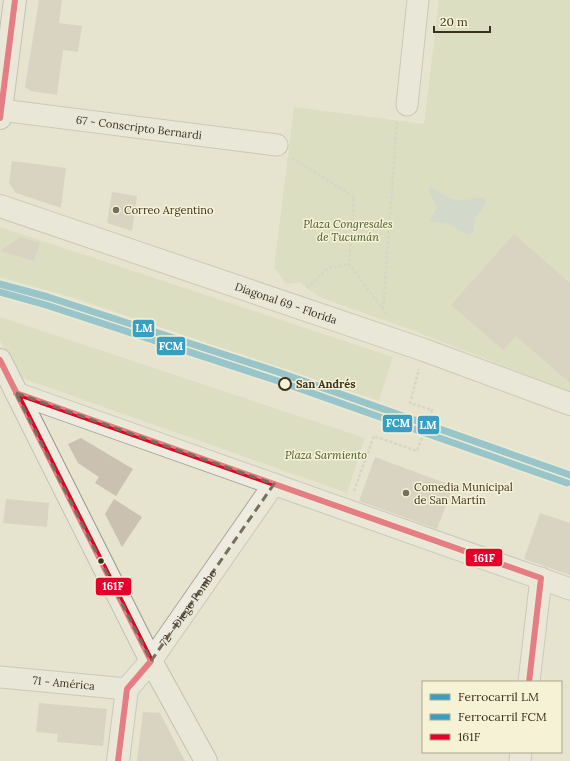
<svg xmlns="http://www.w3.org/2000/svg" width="570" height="761" font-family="Lora,serif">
	<rect width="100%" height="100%" fill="#e6e3cf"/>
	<!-- green -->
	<path fill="#d1d7b1" d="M439 0H570V392L409 329 319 297 299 282 286 284 274 267 294 107 424 124Z
		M0 227 393 357 379 401 71 297 0 277Z
		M0 317 365 438 347 493 19 377 0 340Z"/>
	<!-- water -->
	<path fill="#bacdc4" d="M431 187C439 190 447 199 456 200 466 202 476 196 485 198L487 203 475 218 473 232 467 235 449 224 432 222 430 220C431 215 435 213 437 208L428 189Z"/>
	<!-- building -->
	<path fill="#cac1b0" d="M39 0H62L59 23 82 26 78 52 63 50 57 95 31 91 25 87Z
		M12 161 66 168 61 208 16 193 9 183Z
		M112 192 137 196 132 231 107 223Z
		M514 234 570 283V383L516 336 503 350 451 305Z
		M21 237 40 243 34 261 0 251Z
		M81 438 133 469 116 496 95 483 99 477 78 463 68 444Z
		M375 457 453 486 437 529 359 501Z
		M6 499 49 503 47 527 3 523Z
		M114 499 142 517 122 547 105 514Z
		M540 513 570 523V575L524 559Z
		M39 703 107 709 103 746 57 742 58 734 36 732Z
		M143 712 160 713 185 761H137Z"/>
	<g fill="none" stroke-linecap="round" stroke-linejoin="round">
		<defs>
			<g id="minor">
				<path d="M407 105 418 0"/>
				<path id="s1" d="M1 110 277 145"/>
				<path d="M16 393 570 589"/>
				<path id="s2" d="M151 661 274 484"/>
				<path id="s3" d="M0 677 127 689"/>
				<path d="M529 682 541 578"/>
				<path d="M520 761 521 752"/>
			</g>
			<g id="tertiary">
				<path id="s4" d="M0 206 424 350 570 404"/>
				<path d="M118 761 127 689 151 661"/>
			</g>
			<path id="secondary" d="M0 118 15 0
				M0 360 151 661 206 761"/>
		</defs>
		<!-- minor casing -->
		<use href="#minor" stroke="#aba798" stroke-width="23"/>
		<!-- tertiary casing -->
		<use href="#tertiary" stroke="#aba798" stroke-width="24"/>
		<!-- secondary casing -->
		<use href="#secondary" stroke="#9b9788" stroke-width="24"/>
		<!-- path -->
		<path stroke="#c7c4b7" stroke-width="2.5" stroke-dasharray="3 2" stroke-linecap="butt" d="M292 158 354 197 349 264 388 316
			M307 288 328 268 349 264
			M383 309 397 121
			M354 491 374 436 417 451 432 410 410 403 419 369"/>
		<!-- minor -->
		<use href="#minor" stroke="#eeece1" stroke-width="21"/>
		<!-- tertiary -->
		<use href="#tertiary" stroke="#eeece1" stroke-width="22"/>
		<!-- secondary -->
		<use href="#secondary" stroke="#eeece1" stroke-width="22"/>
		<defs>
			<path id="bus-1" d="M0 118 15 0
				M0 360 151 661 127 689 118 761
				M16 393 541 578 529 682"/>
		</defs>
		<!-- bus-1 casing -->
		<use href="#bus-1" stroke="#f6f2d6" stroke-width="9"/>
		<!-- bus-1 -->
		<use href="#bus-1" stroke="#e4002b" stroke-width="6"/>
		<defs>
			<path id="rail-1" d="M0 284 48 297 278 372 570 475"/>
			<path id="rail-2" d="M0 292 46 305 275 380 567 483"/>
		</defs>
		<!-- rail-1 casing -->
		<use href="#rail-1" stroke="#f6f2d6" stroke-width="10"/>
		<!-- rail-2 casing -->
		<use href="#rail-2" stroke="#f6f2d6" stroke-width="10"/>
		<!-- rail-1 -->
		<use href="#rail-1" stroke="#389fc4" stroke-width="7"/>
		<!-- rail-2 -->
		<use href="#rail-2" stroke="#389fc4" stroke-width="7"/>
	</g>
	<!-- marked area -->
	<path d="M0 0H570V761H0ZM16 393 274 484 151 661Z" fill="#e6e3cf" fill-opacity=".55" fill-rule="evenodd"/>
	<path fill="none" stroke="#776f5d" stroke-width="3" stroke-dasharray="8 5" stroke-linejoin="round" d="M16 393 274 484 151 661Z"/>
	<!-- markers -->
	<g fill="#776f5d" stroke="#f6f2d6" stroke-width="1.5">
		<circle cx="116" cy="210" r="4"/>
		<circle cx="406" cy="493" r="4"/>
	</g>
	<circle fill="#f6f2d6" stroke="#3b311f" stroke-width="2" cx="285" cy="384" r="6"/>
	<circle fill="#3b311f" stroke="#f6f2d6" stroke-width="1.5" cx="101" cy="561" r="3.5"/>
	<g text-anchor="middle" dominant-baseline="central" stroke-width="3" stroke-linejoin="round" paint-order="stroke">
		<!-- street labels -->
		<g font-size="11" fill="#3b311f" stroke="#f6f2d6">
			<text stroke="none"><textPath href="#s1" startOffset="139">67 - Conscripto Bernardi</textPath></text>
			<text stroke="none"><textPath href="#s4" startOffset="302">Diagonal 69 - Florida</textPath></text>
			<text stroke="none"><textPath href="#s2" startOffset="65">72 - Diego Pombo</textPath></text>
			<text stroke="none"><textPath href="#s3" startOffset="64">71 - América</textPath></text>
		</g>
		<!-- poi labels -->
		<g font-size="11" fill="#3b311f" stroke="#f6f2d6" text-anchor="start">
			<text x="124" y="210">Correo Argentino</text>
			<text x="414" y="487">Comedia Municipal<tspan x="414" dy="13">de San Martín</tspan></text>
		</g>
		<!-- park labels -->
		<g font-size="11" font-style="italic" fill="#435726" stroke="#f6f2d6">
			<text x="348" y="224">Plaza Congresales<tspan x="348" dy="13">de Tucumán</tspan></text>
			<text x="326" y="455">Plaza Sarmiento</text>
		</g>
		<!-- stop labels -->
		<g font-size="11" font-weight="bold" fill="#3b311f" stroke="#f6f2d6" text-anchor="start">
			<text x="296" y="384">San Andrés</text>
		</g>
	</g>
	<g stroke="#f6f2d6" stroke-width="1.5">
		<rect x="132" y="319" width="23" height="19" rx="4" fill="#389fc4"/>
		<rect x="156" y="336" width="30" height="20" rx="4" fill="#389fc4"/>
		<rect x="382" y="414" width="31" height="19" rx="4" fill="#389fc4"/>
		<rect x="417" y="415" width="23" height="20" rx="4" fill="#389fc4"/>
		<rect x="465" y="548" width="38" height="19" rx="4" fill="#e4002b"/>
		<rect x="95" y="577" width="37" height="19" rx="4" fill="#e4002b"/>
	</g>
	<g font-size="11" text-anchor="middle" font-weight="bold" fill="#fff">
		<text x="144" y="332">LM</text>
		<text x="171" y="350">FCM</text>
		<text x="398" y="427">FCM</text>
		<text x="428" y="429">LM</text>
		<text x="484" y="562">161F</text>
		<text x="113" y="590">161F</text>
	</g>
	<!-- legend -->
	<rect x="422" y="681" width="140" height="72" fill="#f6f2d6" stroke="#aba58d"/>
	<rect x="430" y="694" width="20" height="6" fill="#389fc4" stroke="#aba58d"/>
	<text x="458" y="701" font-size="12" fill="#3b311f">Ferrocarril LM</text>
	<rect x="430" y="714" width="20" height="6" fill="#389fc4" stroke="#aba58d"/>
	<text x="458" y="721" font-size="12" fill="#3b311f">Ferrocarril FCM</text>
	<rect x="430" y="734" width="20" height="6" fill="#e4002b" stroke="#aba58d"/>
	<text x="458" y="741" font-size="12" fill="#3b311f">161F</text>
	<!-- scale -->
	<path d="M434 26v6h56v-6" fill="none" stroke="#3b311f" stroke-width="2"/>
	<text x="440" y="26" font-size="12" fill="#3b311f" stroke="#f6f2d6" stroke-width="3" paint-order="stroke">20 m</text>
</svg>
